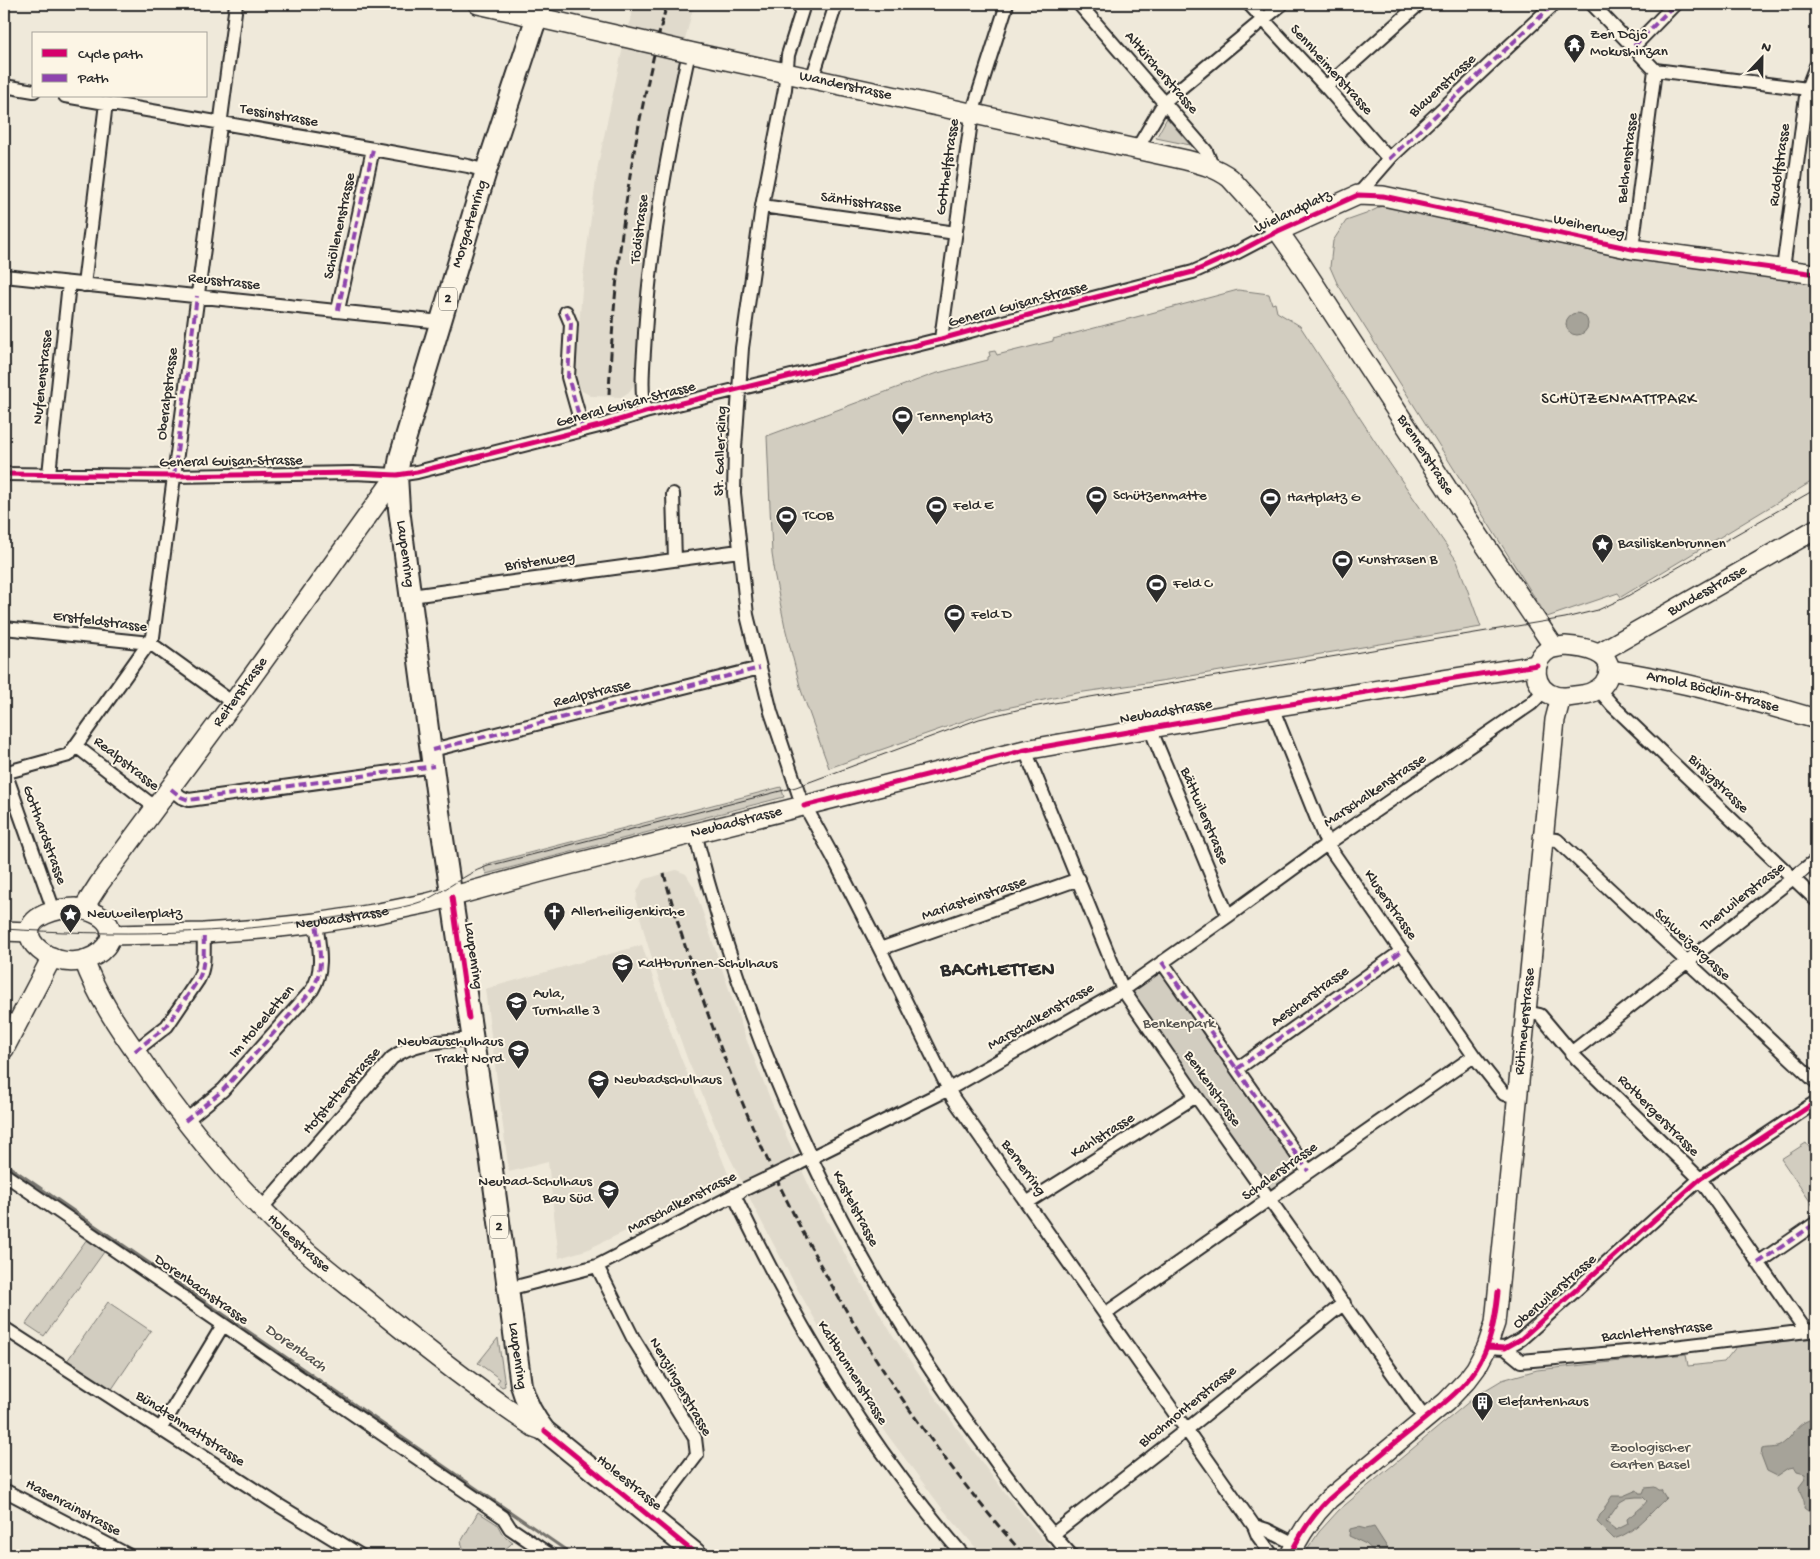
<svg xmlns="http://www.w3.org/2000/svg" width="1820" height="1559" font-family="'Gochi Hand',sans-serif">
	<rect width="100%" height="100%" fill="#efe9da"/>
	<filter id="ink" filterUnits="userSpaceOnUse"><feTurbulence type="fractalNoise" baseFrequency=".02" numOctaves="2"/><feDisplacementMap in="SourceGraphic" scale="10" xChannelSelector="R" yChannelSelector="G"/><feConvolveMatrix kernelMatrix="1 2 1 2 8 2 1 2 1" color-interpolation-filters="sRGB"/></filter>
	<g filter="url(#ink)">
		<!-- built -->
		<path fill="#e0dacc" d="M634 4H694L677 72 657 174 645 260 637 376 634 385 629 392 621 397 591 396 582 391 577 383 575 373 583 278 598 165 621 56Z
			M676 870 686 874 694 887 745 1036 776 1113 810 1188 849 1262 892 1334 939 1403 988 1471 1040 1536 1058 1555H982L941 1507 889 1437 842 1366 798 1290 758 1215 720 1137 687 1058 658 977 646 939 636 901 637 892 642 882 646 879Z
			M642 945 672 1036 731 1181 586 1250 559 1258 548 1162 509 1172 485 989Z"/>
		<!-- green -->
		<path fill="#d2cdc0" stroke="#7e7c76" d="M1167 118 1190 145 1156 138Z
			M1384 205 1623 258 1816 283V479L1621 597 1618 593 1547 617 1337 283 1330 267 1333 241 1346 221 1366 214Z
			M1238 290 1269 294 1272 304 1275 303 1277 312 1300 326 1386 458 1457 561 1481 627 1167 680 1077 693 992 711 829 768 801 690 785 627 773 567H774L772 554 767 436 934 374 988 360V357L990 356 989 352 995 351 997 355 1053 341V339Z
			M781 787 784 797 486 874 483 865Z
			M1166 962 1312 1168 1270 1197 1124 992Z
			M1806 1143 1816 1157V1210L1781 1159Z
			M87 1239 104 1252 44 1336 26 1324Z
			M108 1302 151 1331 112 1389 67 1361Z
			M498 1338 505 1386 502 1387 497 1383 500 1379 478 1363Z
			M1816 1338V1555H1304L1319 1532 1339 1510 1477 1395 1502 1380 1537 1370 1686 1354 1688 1366 1724 1362 1737 1346Z
			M478 1512 497 1524 503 1535 513 1542C497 1559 486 1553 464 1550L461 1542Z"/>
		<!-- water -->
		<path fill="#a6a399" stroke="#75736d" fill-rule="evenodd" d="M1566 324a11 11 0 1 1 22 0a11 11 0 1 1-22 0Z
			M1816 1418V1445C1808 1452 1812 1459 1813 1468H1816V1484L1812 1486 1810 1493 1812 1505H1816V1513L1808 1511 1804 1508C1806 1499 1800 1495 1799 1487L1805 1479V1474L1797 1472 1794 1467 1789 1468 1777 1476 1767 1471 1761 1455 1762 1449C1768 1447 1776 1449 1781 1445 1797 1434 1794 1423 1816 1418Z
			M1655 1487 1659 1490H1661L1666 1498C1651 1512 1635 1533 1614 1539L1597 1522 1600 1515 1605 1510V1507L1612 1496H1623L1637 1490 1639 1493H1643L1645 1488ZM1636 1497H1643L1647 1501C1641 1509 1635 1512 1627 1519L1628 1524 1616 1530 1606 1522 1620 1502 1627 1498Z
			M1358 1527 1366 1529 1374 1527 1392 1555H1378L1366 1544 1349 1536 1350 1529Z"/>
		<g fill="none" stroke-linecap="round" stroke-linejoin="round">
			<!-- stream -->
			<path stroke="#75736d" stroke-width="3" d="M4 1163 573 1555"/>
			<defs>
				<path id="street" d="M804 4 788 55 785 89 762 206 742 348 735 448 734 493 747 615 771 712 799 795 833 857 880 949 953 1098 1254 1526 1258 1536 1272 1555
					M1079 4 1206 151 1213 168
					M1249 4 1326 87 1389 159
					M1592 4 1655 70 1816 90
					M1634 46 1675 4
					M812 79 836 4
					M4 86 34 91
					M1326 87 1419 4
					M65 96 373 149 468 166 486 171
					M1137 149 1165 101 1282 4
					M1358 195 1392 156 1554 4
					M762 206 956 233
					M1632 249 1655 70
					M1783 269 1807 89 1816 66
					M4 276 441 322
					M84 285 106 103
					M338 310 373 149
					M566 312 571 324 568 377 583 430
					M941 339 972 114 1007 4
					M645 412C640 386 644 359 645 333 651 238 669 145 689 52
					M4 474 174 476 353 473 397 475 417 472 603 425 645 412 941 339 1054 308 1193 272 1238 252 1278 231
					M49 474 69 283
					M673 494 675 560
					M411 596 739 551
					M4 628 150 643 233 703
					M1599 690 1613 706 1816 900
					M1272 707 1327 844 1474 1056 1504 1094 1518 1096
					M1150 728 1228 916
					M76 746 156 808
					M432 750 760 668
					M1025 750 1123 990 1196 1096 1425 1419
					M4 769 54 911
					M4 773 69 755 153 637 236 4
					M171 789 181 797 189 800 434 766
					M695 833C750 1054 847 1262 984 1445 1011 1483 1039 1520 1071 1555
					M1543 839 1557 840 1816 1082
					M880 949 1079 879
					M1162 962 1308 1171
					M1526 1012 1540 1015 1577 1059 1700 1179 1806 1331
					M135 1051 167 1026 198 980C206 966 203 949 204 933
					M1571 1053 1816 860
					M1237 1069 1402 951
					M185 1121 223 1090 312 990C325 969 319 946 316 923
					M798 1164 949 1089 1123 990 1228 916 1327 844 1531 704 1544 691
					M4 1174 503 1517 510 1528 550 1555
					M734 1195C750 1228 766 1261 784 1293 834 1386 894 1475 963 1555
					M1028 1202 1196 1096
					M261 1209 392 1058C416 1040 444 1042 472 1039
					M1758 1263 1816 1223
					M597 1266 633 1338 695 1438 697 1455 650 1517
					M508 1289 597 1266 740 1192
					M1105 1314 1474 1056
					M4 1328 275 1503 360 1555
					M1487 1347 1505 1348 1521 1339 1700 1179 1816 1102
					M1505 1348 1521 1361 1649 1350 1816 1330
					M161 1428 223 1325
					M4 1490 128 1555
					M1254 1526 1267 1530 1295 1544
					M1052 1535 1186 1430 1344 1303"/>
				<g id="secondary">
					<path d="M478 4 624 37"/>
					<path id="s1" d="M689 52 1186 160C1202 164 1217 168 1230 178L1278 231 1299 261 1450 493 1554 647"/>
					<path d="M1278 231 1358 195 1383 196 1632 249 1816 274"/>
					<path d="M1565 646C1581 647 1616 651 1608 676 1604 688 1594 693 1582 695 1573 696 1563 699 1555 696 1533 690 1529 660 1550 649 1555 647 1560 647 1565 646Z"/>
					<path id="s2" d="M1599 653 1816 529"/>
					<path id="s3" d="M1609 670C1679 680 1748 699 1816 719"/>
					<path d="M76 908C149 921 92 983 45 954 39 950 32 944 30 937 24 915 61 908 76 908Z"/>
					<path id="s4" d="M83 909 99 884 233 703 397 475"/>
					<path d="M4 931 29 932"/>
					<path id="s5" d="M111 935 204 933 261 929 316 923 374 914 428 903 541 872 1025 750 1272 707 1537 665"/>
					<path id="s6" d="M84 960C98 999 121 1031 144 1064 187 1126 235 1185 290 1237 319 1264 352 1288 383 1314 432 1354 481 1392 534 1427L545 1431"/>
					<path d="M4 1049 52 957"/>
					<path id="s7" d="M1290 1555C1300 1534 1312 1516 1329 1499L1446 1402 1467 1380 1476 1368 1487 1347 1495 1323 1555 720 1561 697"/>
				</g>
				<g id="primary">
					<path id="s8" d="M541 4 486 171 400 457 397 475 399 509 438 805 490 1155 521 1385C526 1403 533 1417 545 1431L697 1555"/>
				</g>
			</defs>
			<!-- street casing -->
			<use href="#street" stroke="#2b2b2b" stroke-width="16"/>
			<!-- secondary casing -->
			<use href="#secondary" stroke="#2b2b2b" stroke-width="22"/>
			<!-- primary casing -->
			<use href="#primary" stroke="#2b2b2b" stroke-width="24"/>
			<!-- street -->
			<use href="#street" stroke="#fcf5e5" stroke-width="12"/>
			<!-- secondary -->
			<use href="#secondary" stroke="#fcf5e5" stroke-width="19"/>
			<!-- primary -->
			<use href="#primary" stroke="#fcf5e5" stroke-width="20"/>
			<!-- tram -->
			<path stroke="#2b2b2b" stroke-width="1" d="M4 929C113 936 224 935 332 918 358 914 385 912 411 905 439 898 460 875 488 866L796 787 979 719 1021 709 1060 702 1565 618 1598 610 1624 598 1816 489"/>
			<!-- rail -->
			<path stroke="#2b2b2b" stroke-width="3" stroke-dasharray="8 4" stroke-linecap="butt" d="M609 395C614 263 632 131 667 4
				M664 874C732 1124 851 1361 1024 1555"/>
			<defs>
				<path id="street-bridge" d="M745 1189 798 1164"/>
				<path id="secondary-bridge" d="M624 37 689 52"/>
			</defs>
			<!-- street-bridge casing -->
			<use href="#street-bridge" stroke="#2b2b2b" stroke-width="16" stroke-linecap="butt"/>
			<!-- secondary-bridge casing -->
			<use href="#secondary-bridge" stroke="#2b2b2b" stroke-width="22" stroke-linecap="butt"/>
			<!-- street-bridge -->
			<use href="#street-bridge" stroke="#fcf5e5" stroke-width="12"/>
			<!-- secondary-bridge -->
			<use href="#secondary-bridge" stroke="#fcf5e5" stroke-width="19"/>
			<!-- quiet -->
			<path stroke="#8e44ad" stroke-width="4" stroke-dasharray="8 4" stroke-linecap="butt" d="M1634 46 1675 4
				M1389 159 1554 4
				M338 310 373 149
				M566 312 571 324 568 377 583 430
				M174 476 197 296
				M432 750 760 668
				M171 789 181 797 189 800 434 766
				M1162 962 1308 1171
				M135 1051 167 1026 198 980C206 966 203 949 204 933
				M1237 1069 1402 951
				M185 1121 223 1090 312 990C325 969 319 946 316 923
				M1758 1263 1816 1223"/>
			<defs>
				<path id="cycleway" d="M4 474 174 476 353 473 397 475 417 472 603 425 645 412 941 339 1054 308 1193 272 1238 252 1278 231 1358 195 1383 196 1632 249 1816 274
					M804 806 1025 750 1272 707 1537 665
					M452 897 469 1018
					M1487 1347 1505 1348 1521 1339 1700 1179 1816 1102
					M545 1431 697 1555
					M1290 1555C1300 1534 1312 1516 1329 1499 1357 1474 1386 1450 1415 1427 1436 1409 1461 1392 1476 1369 1491 1345 1495 1320 1498 1292"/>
			</defs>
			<!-- cycleway casing -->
			<use href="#cycleway" stroke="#fcf5e5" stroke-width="8"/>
			<!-- cycleway -->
			<use href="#cycleway" stroke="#d6006c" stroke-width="5"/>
		</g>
	</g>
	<!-- icons -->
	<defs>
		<symbol id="temple-pin" viewBox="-11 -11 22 30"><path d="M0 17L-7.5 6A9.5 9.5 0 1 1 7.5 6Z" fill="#2b2b2b" stroke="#fcf5e5"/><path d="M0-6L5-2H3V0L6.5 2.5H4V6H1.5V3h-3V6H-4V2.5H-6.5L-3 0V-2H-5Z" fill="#fff"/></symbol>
		<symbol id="stadium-pin" viewBox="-11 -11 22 30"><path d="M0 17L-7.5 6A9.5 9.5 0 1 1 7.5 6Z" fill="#2b2b2b" stroke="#fcf5e5"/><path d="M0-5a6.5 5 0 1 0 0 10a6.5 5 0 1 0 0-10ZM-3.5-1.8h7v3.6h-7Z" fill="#fff"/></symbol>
		<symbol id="sight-pin" viewBox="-11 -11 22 30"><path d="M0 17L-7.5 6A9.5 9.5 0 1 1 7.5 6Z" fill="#2b2b2b" stroke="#fcf5e5"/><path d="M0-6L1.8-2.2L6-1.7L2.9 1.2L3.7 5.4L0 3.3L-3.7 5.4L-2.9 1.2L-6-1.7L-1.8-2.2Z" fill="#fff"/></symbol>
		<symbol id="church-pin" viewBox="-11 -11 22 30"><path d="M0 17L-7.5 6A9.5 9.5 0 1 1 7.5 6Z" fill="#2b2b2b" stroke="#fcf5e5"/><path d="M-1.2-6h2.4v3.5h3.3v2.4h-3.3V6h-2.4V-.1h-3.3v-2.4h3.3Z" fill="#fff"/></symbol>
		<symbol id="school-pin" viewBox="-11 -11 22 30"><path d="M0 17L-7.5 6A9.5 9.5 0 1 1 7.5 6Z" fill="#2b2b2b" stroke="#fcf5e5"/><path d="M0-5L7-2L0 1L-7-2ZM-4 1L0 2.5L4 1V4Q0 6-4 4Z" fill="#fff"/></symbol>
		<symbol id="building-pin" viewBox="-11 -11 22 30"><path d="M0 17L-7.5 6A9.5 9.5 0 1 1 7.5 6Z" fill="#2b2b2b" stroke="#fcf5e5"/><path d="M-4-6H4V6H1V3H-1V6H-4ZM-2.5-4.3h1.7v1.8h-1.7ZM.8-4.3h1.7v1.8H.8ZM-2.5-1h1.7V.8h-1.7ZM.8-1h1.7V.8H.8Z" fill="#fff"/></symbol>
	</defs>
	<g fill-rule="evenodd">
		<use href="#temple-pin" x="1562" y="32" width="25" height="34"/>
		<use href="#stadium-pin" x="890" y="404" width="25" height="34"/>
		<use href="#stadium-pin" x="1084" y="484" width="25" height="34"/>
		<use href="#stadium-pin" x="1258" y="486" width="25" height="34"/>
		<use href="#stadium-pin" x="924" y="494" width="25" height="34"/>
		<use href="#stadium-pin" x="774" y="504" width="25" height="34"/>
		<use href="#sight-pin" x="1590" y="532" width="25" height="34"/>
		<use href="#stadium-pin" x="1330" y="548" width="25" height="34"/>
		<use href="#stadium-pin" x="1144" y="572" width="25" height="34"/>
		<use href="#stadium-pin" x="942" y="602" width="25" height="34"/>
		<use href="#church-pin" x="542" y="900" width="25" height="34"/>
		<use href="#sight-pin" x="58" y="902" width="25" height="34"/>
		<use href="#school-pin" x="610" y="952" width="25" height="34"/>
		<use href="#school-pin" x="504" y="990" width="25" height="34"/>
		<use href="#school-pin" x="506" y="1038" width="25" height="34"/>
		<use href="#school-pin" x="586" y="1068" width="25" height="34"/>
		<use href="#school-pin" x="596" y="1178" width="25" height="34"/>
		<use href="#building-pin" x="1470" y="1390" width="25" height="34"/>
	</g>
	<g text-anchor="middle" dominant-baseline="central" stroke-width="4" stroke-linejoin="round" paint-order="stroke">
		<!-- shield labels -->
		<g fill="#fcf5e5" stroke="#6a6863" stroke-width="1">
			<rect x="439" y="287.5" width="18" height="23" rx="4"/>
			<rect x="490" y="1215.5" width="18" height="23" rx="4"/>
		</g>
		<g font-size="14" font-weight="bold" fill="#2b2b2b">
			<text x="448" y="299">2</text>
			<text x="499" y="1227">2</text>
		</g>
		<!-- poi labels -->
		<g font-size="15" fill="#2b2b2b" stroke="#fcf5e5" text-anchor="start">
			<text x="1590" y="35">Zen Dôjô<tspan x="1590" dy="17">Mokushinzan</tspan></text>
			<text x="918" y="417">Tennenplatz</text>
			<text x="1113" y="496">Schützenmatte</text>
			<text x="1287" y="498">Hartplatz G</text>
			<text x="953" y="506">Feld E</text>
			<text x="803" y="516">TCOB</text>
			<text x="1618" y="544">Basiliskenbrunnen</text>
			<text x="1358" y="560">Kunstrasen B</text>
			<text x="1173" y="584">Feld C</text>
			<text x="971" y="615">Feld D</text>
			<text x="571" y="912">Allerheiligenkirche</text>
			<text x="87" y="914">Neuweilerplatz</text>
			<text x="638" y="964">Kaltbrunnen-Schulhaus</text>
			<text x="533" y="994">Aula,<tspan x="533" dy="17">Turnhalle 3</tspan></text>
			<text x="503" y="1042" text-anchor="end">Neubauschulhaus<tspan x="503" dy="17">Trakt Nord</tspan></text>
			<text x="614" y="1080">Neubadschulhaus</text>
			<text x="592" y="1182" text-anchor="end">Neubad-Schulhaus<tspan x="592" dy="17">Bau Süd</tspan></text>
			<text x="1498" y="1402">Elefantenhaus</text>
		</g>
		<!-- street labels -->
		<g font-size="15" fill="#2b2b2b" stroke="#fcf5e5">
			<text transform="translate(1331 70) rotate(48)">Sennheimerstrasse</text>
			<text transform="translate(1161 73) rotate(49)">Altkircherstrasse</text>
			<text stroke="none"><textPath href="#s1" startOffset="160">Wanderstrasse</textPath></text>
			<text transform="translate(1443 86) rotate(-43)">Blauenstrasse</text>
			<text transform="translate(279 116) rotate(10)">Tessinstrasse</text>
			<text transform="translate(1628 158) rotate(-83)">Belchenstrasse</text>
			<text transform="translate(1780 165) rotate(-82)">Rudolfstrasse</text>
			<text transform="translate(948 167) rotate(-82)">Gotthelfstrasse</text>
			<text transform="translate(861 203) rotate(8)">Säntisstrasse</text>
			<text transform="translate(1293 212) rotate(-25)">Wielandplatz</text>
			<text transform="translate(470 224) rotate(-73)">Morgartenring</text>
			<text transform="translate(340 226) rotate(-78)">Schöllenenstrasse</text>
			<text transform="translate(1589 227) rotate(12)">Weiherweg</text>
			<text transform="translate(640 229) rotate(-83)">Tödistrasse</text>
			<text transform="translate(224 282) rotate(6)">Reusstrasse</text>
			<text transform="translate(1018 305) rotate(-15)">General Guisan-Strasse</text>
			<text transform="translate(43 377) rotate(-84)">Nufenenstrasse</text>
			<text transform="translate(168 394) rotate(-83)">Oberalpstrasse</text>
			<text transform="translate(626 405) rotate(-15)">General Guisan-Strasse</text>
			<text transform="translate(721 451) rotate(-88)">St. Galler-Ring</text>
			<text stroke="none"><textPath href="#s1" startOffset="896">Brennerstrasse</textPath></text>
			<text transform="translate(231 462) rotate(-1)">General Guisan-Strasse</text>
			<text stroke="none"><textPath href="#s8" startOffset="572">Laupenring</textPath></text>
			<text transform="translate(540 562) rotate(-8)">Bristenweg</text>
			<text stroke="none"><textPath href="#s2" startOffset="125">Bundesstrasse</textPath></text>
			<text transform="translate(100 622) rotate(7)">Erstfeldstrasse</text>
			<text stroke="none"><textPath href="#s4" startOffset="268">Reiterstrasse</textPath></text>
			<text stroke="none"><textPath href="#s3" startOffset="106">Arnold Böcklin-Strasse</textPath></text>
			<text transform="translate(592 694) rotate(-14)">Realpstrasse</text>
			<text transform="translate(1166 712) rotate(-10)">Neubadstrasse</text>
			<text transform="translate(126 764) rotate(38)">Realpstrasse</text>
			<text transform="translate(1718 784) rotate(44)">Birsigstrasse</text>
			<text transform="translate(1375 791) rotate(-34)">Marschalkenstrasse</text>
			<text transform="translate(1204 816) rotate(67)">Bättwilerstrasse</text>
			<text stroke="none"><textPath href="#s5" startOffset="638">Neubadstrasse</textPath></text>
			<text transform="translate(44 835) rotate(70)">Gotthardstrasse</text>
			<text transform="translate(1743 897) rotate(-38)">Therwilerstrasse</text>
			<text transform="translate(974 899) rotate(-19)">Mariasteinstrasse</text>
			<text transform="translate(1390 905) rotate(55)">Kluserstrasse</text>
			<text stroke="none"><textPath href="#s5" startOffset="232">Neubadstrasse</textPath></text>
			<text transform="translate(1692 945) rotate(43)">Schweizergasse</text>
			<text transform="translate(473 956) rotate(82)">Laupenring</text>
			<text transform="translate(1310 997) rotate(-36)">Aescherstrasse</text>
			<text transform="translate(1041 1017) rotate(-30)">Marschalkenstrasse</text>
			<text transform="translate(262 1022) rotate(-49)">Im Holeeletten</text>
			<text stroke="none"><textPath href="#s7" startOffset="618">Rütimeyerstrasse</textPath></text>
			<text transform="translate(1212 1089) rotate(55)">Benkenstrasse</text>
			<text transform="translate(342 1091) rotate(-49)">Hofstetterstrasse</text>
			<text transform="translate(1658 1116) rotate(45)">Rotbergerstrasse</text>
			<text transform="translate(1103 1136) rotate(-32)">Kahlstrasse</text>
			<text transform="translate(1023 1168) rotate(54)">Bernerring</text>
			<text transform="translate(1280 1172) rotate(-36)">Schalerstrasse</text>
			<text transform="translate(682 1203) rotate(-27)">Marschalkenstrasse</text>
			<text transform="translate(855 1209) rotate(62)">Kastelstrasse</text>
			<text stroke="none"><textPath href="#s6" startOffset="358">Holeestrasse</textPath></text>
			<text transform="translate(201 1290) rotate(35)">Dorenbachstrasse</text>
			<text transform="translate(1555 1292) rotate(-41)">Oberwilerstrasse</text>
			<text transform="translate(1657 1332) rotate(-6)">Bachlettenstrasse</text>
			<text stroke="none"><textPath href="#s8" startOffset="1382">Laupenring</textPath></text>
			<text transform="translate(852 1373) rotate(58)">Kaltbrunnenstrasse</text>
			<text transform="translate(680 1387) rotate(60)">Nenzlingerstrasse</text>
			<text transform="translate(1188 1407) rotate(-39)">Blochmonterstrasse</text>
			<text transform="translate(190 1429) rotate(33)">Bündtenmattstrasse</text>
			<text transform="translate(629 1483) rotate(39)">Holeestrasse</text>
			<text transform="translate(73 1508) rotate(28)">Hasenrainstrasse</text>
		</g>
		<!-- park labels -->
		<g font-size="15" fill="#555450" stroke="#fcf5e5">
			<text x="1179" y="1024">Benkenpark</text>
			<text x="1650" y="1448">Zoologischer<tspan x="1650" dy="17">Garten Basel</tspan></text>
		</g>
		<!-- neighbourhood labels -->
		<g font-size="16" letter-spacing="1" fill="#2b2b2b" stroke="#fcf5e5">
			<text x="1619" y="400">SCHÜTZENMATTPARK</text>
		</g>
		<!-- water labels -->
		<g font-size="16" font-style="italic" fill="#565552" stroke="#fcf5e5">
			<text transform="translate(295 1349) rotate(35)">Dorenbach</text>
		</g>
		<!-- district labels -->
		<g font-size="20" font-weight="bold" letter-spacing="1" fill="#2b2b2b" stroke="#fcf5e5">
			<text x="998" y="971">BACHLETTEN</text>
		</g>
	</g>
	<!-- margin -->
	<rect width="1820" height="1559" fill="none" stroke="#fcf5e5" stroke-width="20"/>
	<rect x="10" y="10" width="1800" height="1539" fill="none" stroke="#2b2b2b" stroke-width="2" filter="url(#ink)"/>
	<!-- legend -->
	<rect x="32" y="32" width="175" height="65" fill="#fcf5e5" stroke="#a8a49b"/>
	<rect x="42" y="49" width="25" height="8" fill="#d6006c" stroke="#a8a49b"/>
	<text x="78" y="58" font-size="15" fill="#2b2b2b">Cycle path</text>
	<rect x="42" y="74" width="25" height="8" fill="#8e44ad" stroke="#a8a49b"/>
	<text x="78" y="82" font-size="15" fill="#2b2b2b">Path</text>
	<!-- north arrow -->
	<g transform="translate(1762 58) rotate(22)" stroke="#fcf5e5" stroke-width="4" paint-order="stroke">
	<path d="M0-4L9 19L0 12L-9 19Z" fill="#2b2b2b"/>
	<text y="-8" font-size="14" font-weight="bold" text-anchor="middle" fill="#2b2b2b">N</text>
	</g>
</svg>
